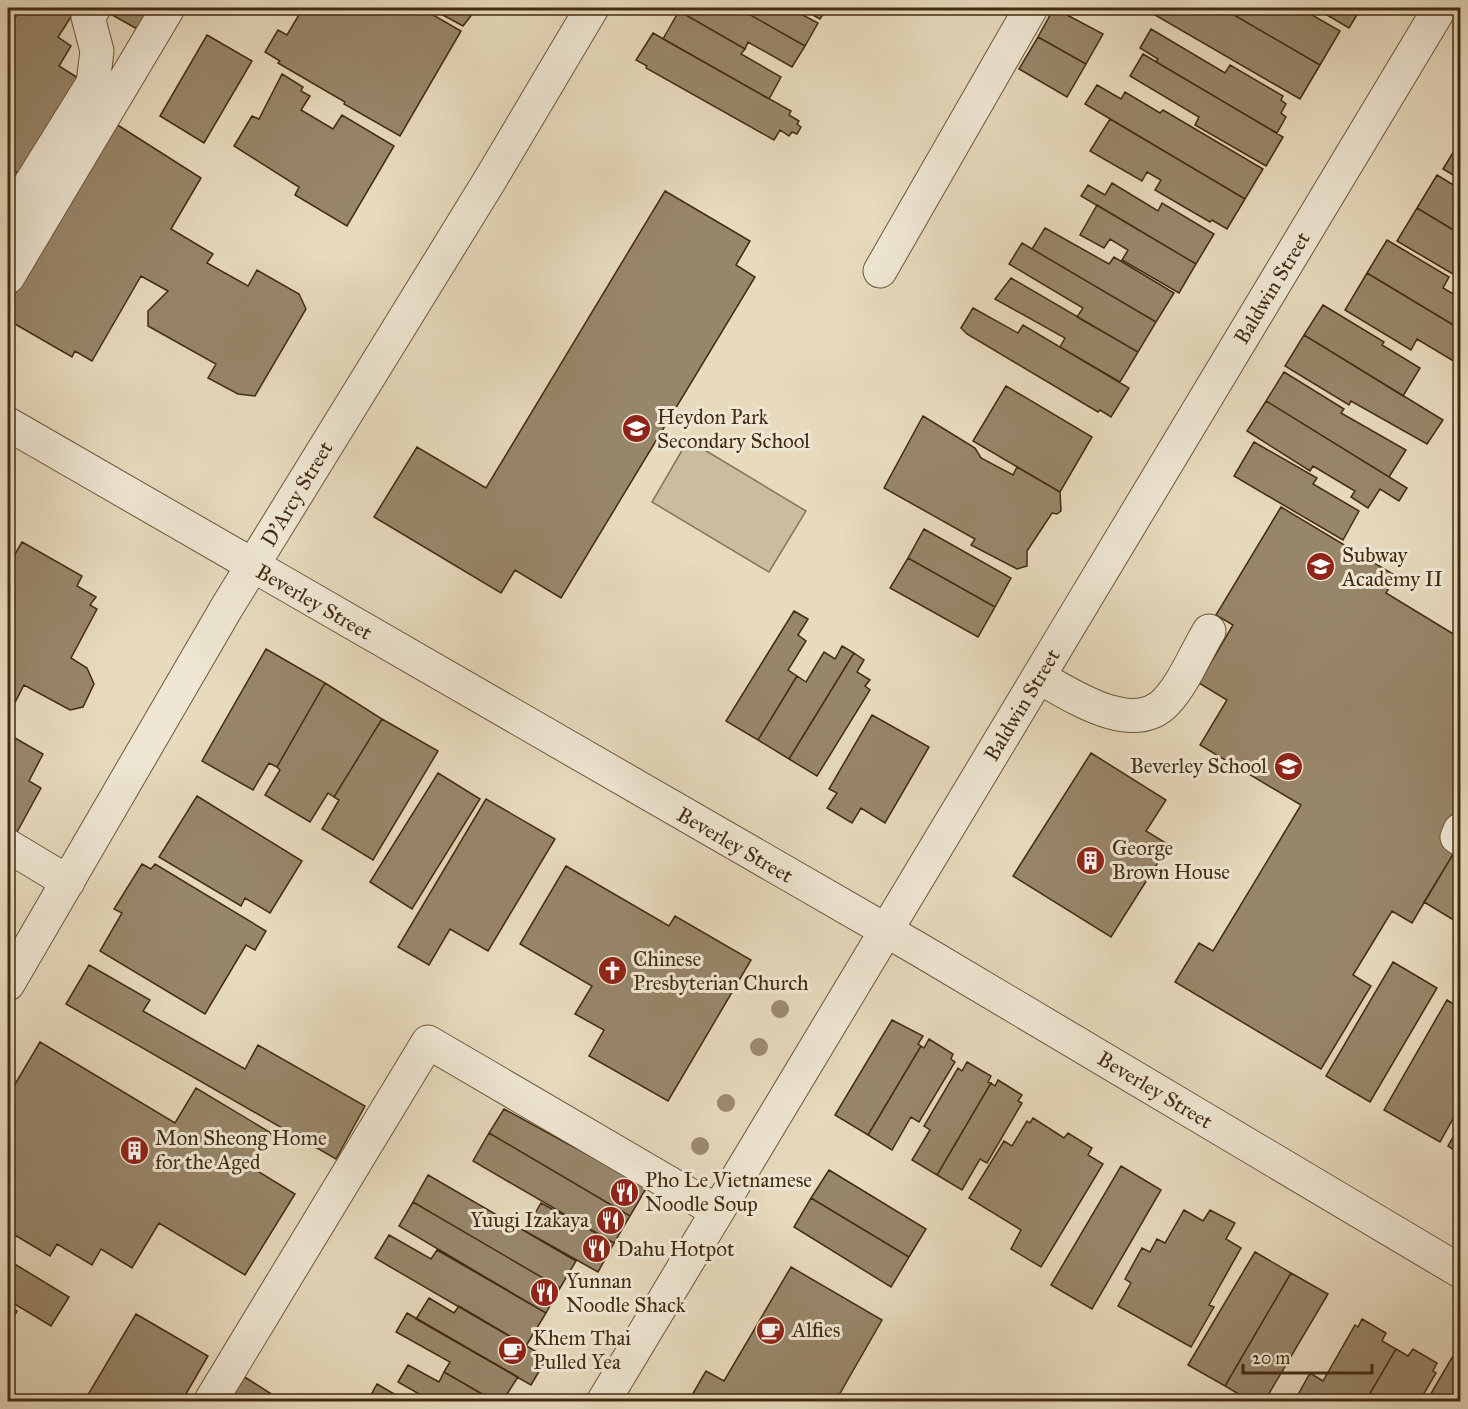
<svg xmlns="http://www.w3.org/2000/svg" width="1468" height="1409" font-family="'IM FELL Great Primer',serif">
	<rect width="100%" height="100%" fill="#e7dabd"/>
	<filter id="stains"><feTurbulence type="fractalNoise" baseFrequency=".00333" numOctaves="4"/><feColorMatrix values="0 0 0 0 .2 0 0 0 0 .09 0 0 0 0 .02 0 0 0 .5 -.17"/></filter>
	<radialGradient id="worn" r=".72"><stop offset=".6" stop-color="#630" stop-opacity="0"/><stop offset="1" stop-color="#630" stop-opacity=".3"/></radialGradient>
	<!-- green -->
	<path fill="#cbbca0" stroke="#877458" stroke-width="1.5" d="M688 440 806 511 769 572 652 502Z"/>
	<!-- building -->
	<path fill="#98866a" stroke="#432b10" stroke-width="1.5" d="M21 8H72L71 17 58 37 71 46 59 66 86 83 23 176 15 171 8 182V29Z
		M100 8H150L137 29Z
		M303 8H389L398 12 400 8H421L461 31 400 136 344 104 345 102 278 63 280 61 265 52 278 30 287 35Z
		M430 8H477L463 26Z
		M681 8 692 12 695 8H738L805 46 792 67 748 42 745 49 679 11Z
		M738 8H790L818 23 805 46Z
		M800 8H827L820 19Z
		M1054 8 1103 34 1086 64 1038 37Z
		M1143 8H1222L1320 65 1300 99Z
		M1222 8H1300L1340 31 1320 65Z
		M1315 8H1361L1349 28Z
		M679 11 745 49 741 54 781 77 769 99 663 39Z
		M1151 29 1225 73 1230 65 1283 96 1281 100 1286 104 1281 113 1286 117 1277 133 1156 62 1158 59 1140 48Z
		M653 33 791 111 789 115 799 121 797 124 801 127 797 134 792 132 789 136 780 130 774 140 646 68 647 66 636 60Z
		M207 35 252 61 204 143 160 116Z
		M1038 37 1086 64 1067 97 1019 69Z
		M1143 54 1283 137 1266 166 1195 125 1199 117 1130 76Z
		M282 74 303 87 301 91 310 96 301 110 333 129 342 115 394 146 347 226 295 195 299 187 234 146 252 116 259 119Z
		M1097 85 1121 99 1125 92 1160 113 1163 110 1263 169 1245 199 1085 104Z
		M1110 119 1245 199 1227 229 1212 220 1210 222 1155 190 1161 180 1147 172 1142 181 1090 151Z
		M116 124 201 178 171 229 213 254 207 263 248 286 257 270 299 294 306 309 255 396 238 394 208 378 216 364 148 326V311L168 291 141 276 92 361 75 351 72 357 8 320V305Z
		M1460 141V179L1443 169Z
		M1437 175 1460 189V234L1417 208Z
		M1112 183 1158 211 1162 203 1214 234 1196 264 1081 196 1088 185 1105 195Z
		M665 191 750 241 736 265 755 277 561 598 515 570 501 593 374 517 417 447 486 488Z
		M1097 205 1196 264 1179 293 1122 260 1128 250 1110 239 1104 248 1080 235Z
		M1417 208 1460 234V273L1458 277 1397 241Z
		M1045 228 1109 264 1114 257 1174 293 1156 322 1032 249Z
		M1387 240 1449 277 1443 288 1460 298V329L1367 273Z
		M1022 243 1156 322 1138 352 1077 317 1083 308 1009 264Z
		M1367 273 1460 329V365L1417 339 1411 350 1345 310Z
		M1011 278 1138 352 1120 382 1060 347 1065 338 995 299Z
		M1323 305 1384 342 1382 345 1420 368 1403 396 1304 335Z
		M973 308 1018 333 1023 325 1129 388 1111 417 1100 410 1098 412 967 334 961 328Z
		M1304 335 1443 420 1427 444 1351 401 1349 405 1285 366Z
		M1284 372 1344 409 1341 413 1406 450 1389 477 1266 401Z
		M1006 386 1092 437 1060 492 973 441Z
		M1266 401 1407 488 1399 501 1380 489 1368 508 1351 497 1355 491 1313 466 1310 471 1247 431Z
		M923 416 975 448 981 458 1013 475 1017 467 1060 492 1061 511 1057 514 1052 513 1027 551V566L1017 569 971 545 975 539 884 488Z
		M1254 442 1317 478 1313 484 1359 511 1343 540 1234 476Z
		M1281 507 1396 576 1386 593 1460 638V812L1442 843 1455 851 1412 923 1392 911 1353 975 1371 986 1321 1069 1175 982 1199 943 1213 951 1301 805 1200 745 1227 700 1199 683 1233 625 1216 615Z
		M924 529 1011 578 995 607 908 558Z
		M22 542 82 576 77 586 96 597 90 605 97 609 71 658 87 668 94 684 83 707 70 710 24 685 8 716V566Z
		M908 558 995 607 978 637 890 588Z
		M794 611 808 619 798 635 806 641 788 670 797 676 758 740 726 721Z
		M842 646 854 653 789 759 758 740 797 676 806 682 824 652 835 659Z
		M266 649 325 683 277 767 269 763 253 790 202 761Z
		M854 653 864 660 857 672 870 680 865 686 870 690 817 776 789 759Z
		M325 683 382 719 334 797 328 793 310 822 265 795 280 770 277 767Z
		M872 715 929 747 885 823 861 808 852 823 827 808 837 793 829 789Z
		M382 719 438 751 373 860 322 829 339 800 334 797Z
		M8 734 43 754 29 781 41 788 17 832 8 827Z
		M1091 753 1166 800 1146 831 1169 845 1111 937 1013 876Z
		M438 773 480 799 412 909 370 882Z
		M197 796 302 861 270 913 245 898 241 906 159 857Z
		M486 799 555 839 488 951 450 929 429 965 398 947Z
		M1455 851 1460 854V924L1424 902Z
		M142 864 151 869 155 864 266 931 255 950 246 945 205 1014 100 951 122 913 114 909Z
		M566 866 669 926 675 916 751 960 668 1101 589 1056 604 1030 575 1014 592 986 520 944Z
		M1393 962 1437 988 1370 1102 1326 1076Z
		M89 965 150 1000 143 1011 245 1069 258 1045 365 1106 336 1159 66 1004Z
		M1447 1000 1460 1008V1106L1440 1142 1384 1110Z
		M892 1020 923 1036 918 1044 921 1046 868 1135 835 1115Z
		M929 1039 953 1054 951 1059 955 1062 919 1122 911 1117 892 1150 868 1135 921 1046 924 1048Z
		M40 1042 175 1123 196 1088 271 1133 251 1167 295 1194 245 1275 159 1223 132 1268 101 1249 92 1265 57 1244 50 1256 8 1231V1122L13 1113 8 1110V1096Z
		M967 1062 991 1076 988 1082 991 1083 937 1175 912 1160 930 1130 924 1126 958 1068 962 1071Z
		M998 1080 1022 1095 1018 1101 1022 1103 987 1163 980 1159 962 1190 937 1175 991 1083 995 1086Z
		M504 1109 647 1187 630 1216 489 1133Z
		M1033 1118 1064 1138 1068 1133 1092 1148 1088 1155 1103 1164 1041 1267 1011 1249 1021 1230 969 1198 1004 1141 1012 1146 1027 1121 1030 1123Z
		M1460 1125V1154L1448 1146Z
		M489 1133 630 1216 614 1243 473 1161Z
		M1121 1166 1161 1190 1092 1309 1051 1285Z
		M829 1170 926 1229 909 1257 811 1198Z
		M428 1175 576 1261 560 1288 413 1202Z
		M811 1198 909 1257 891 1287 794 1227Z
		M413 1202 560 1288 546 1313 399 1226Z
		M541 1203 614 1243 598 1272 525 1231Z
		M1184 1210 1203 1221 1210 1210 1235 1223 1226 1239 1241 1248 1209 1305 1214 1307 1191 1347 1118 1306 1131 1283 1125 1279 1142 1248 1150 1252 1157 1239 1165 1243Z
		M389 1235 431 1259 437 1250 546 1313 526 1346 375 1258Z
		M8 1250 12 1253 8 1260 69 1297 51 1326 8 1300Z
		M1255 1252 1291 1273 1225 1386 1188 1365Z
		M791 1267 882 1320 835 1402H688L706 1371 724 1381Z
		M1291 1273 1328 1294 1264 1402H1252L1225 1386Z
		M429 1298 454 1313 459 1306 547 1358 531 1385 416 1319Z
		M8 1306 17 1311 8 1328Z
		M407 1313 518 1377 502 1402H496L444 1372 450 1362 396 1332Z
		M136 1314 208 1356 183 1399 177 1397 174 1402H91L86 1398Z
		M1362 1319 1386 1333 1382 1341 1396 1349 1365 1402H1294L1310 1373 1323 1381 1355 1325 1358 1327Z
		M1396 1349 1408 1356 1413 1349 1437 1363 1433 1371 1436 1373 1419 1402H1365Z
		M1457 1349 1460 1351V1402H1426Z
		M408 1365 439 1382 444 1372 496 1402H433L398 1382Z
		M243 1376 284 1402H227Z
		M377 1384 408 1402H367Z"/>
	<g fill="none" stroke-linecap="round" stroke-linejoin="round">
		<defs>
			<path id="minor" d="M8 220 93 83 97 51 88 17 94 8
				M880 271 1031 8
				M8 277 168 8
				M8 424 920 950 1460 1271
				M1039 677C1071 695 1133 737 1166 702 1184 683 1195 654 1209 631
				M1460 830 1457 837 1460 839
				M8 846 68 882
				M8 984 227 607 490 180 592 8
				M210 1402 428 1042 717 1211
				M603 1402 1440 8"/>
		</defs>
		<!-- minor casing -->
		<use href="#minor" stroke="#6c573b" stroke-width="35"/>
		<!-- minor -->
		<use href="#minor" stroke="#efe7d4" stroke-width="33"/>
	</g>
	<!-- trees -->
	<g fill="#9c8a6e">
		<circle cx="780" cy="1009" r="9"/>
		<circle cx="759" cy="1047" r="9"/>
		<circle cx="726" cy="1103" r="9"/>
		<circle cx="700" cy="1146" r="9"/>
	</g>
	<!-- icons -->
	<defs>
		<symbol id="school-disc" viewBox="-11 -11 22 22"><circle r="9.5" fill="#8f2418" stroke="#efe7d4"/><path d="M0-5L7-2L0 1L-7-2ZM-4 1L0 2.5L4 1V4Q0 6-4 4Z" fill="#fff"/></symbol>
		<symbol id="building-disc" viewBox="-11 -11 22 22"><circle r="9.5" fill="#8f2418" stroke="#efe7d4"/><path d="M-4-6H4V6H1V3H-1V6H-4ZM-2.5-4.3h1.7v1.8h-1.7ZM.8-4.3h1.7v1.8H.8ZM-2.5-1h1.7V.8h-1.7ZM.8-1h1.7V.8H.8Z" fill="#fff"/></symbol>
		<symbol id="church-disc" viewBox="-11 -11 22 22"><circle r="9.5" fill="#8f2418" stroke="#efe7d4"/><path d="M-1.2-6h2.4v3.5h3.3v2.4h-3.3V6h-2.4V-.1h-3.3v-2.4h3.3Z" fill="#fff"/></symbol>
		<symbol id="restaurant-disc" viewBox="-11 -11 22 22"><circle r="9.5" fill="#8f2418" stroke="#efe7d4"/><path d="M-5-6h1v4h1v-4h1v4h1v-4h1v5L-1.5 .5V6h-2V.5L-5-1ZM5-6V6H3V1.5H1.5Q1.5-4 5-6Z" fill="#fff"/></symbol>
		<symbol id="cafe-disc" viewBox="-11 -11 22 22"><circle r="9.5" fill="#8f2418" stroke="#efe7d4"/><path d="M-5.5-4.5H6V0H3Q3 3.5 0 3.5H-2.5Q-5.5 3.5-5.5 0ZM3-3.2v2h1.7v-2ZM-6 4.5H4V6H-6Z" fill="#fff"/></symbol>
	</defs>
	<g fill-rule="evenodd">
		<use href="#school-disc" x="620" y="412" width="33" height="33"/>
		<use href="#school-disc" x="1304" y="550" width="33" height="33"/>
		<use href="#school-disc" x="1272" y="750" width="33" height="33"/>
		<use href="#building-disc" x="1074" y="844" width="33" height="33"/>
		<use href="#church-disc" x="596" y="954" width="33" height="33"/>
		<use href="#building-disc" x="118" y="1134" width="33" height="33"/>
		<use href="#restaurant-disc" x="608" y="1176" width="33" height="33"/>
		<use href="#restaurant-disc" x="594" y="1204" width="33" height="33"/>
		<use href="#restaurant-disc" x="580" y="1232" width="33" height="33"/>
		<use href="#restaurant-disc" x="528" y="1276" width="33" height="33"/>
		<use href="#cafe-disc" x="754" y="1314" width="33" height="33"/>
		<use href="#cafe-disc" x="496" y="1334" width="33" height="33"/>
	</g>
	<g text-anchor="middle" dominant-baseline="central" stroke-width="6" stroke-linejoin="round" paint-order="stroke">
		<!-- street labels -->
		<g font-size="21" fill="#432b10" stroke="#efe7d4">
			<text transform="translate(1272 288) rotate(-59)">Baldwin Street</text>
			<text transform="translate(297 494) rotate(-59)">D'Arcy Street</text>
			<text transform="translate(314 602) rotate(30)">Beverley Street</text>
			<text transform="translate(1022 705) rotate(-59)">Baldwin Street</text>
			<text transform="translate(735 845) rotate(30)">Beverley Street</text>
			<text transform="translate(1155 1090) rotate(31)">Beverley Street</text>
		</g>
		<!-- poi labels -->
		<g font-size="21" fill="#432b10" stroke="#efe7d4" text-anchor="start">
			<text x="657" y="417">Heydon Park<tspan x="657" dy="24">Secondary School</tspan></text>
			<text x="1342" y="555">Subway<tspan x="1342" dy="24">Academy II</tspan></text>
			<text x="1267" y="766" text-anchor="end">Beverley School</text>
			<text x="1112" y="848">George<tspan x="1112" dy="24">Brown House</tspan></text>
			<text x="633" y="959">Chinese<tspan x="633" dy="24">Presbyterian Church</tspan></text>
			<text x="155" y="1138">Mon Sheong Home<tspan x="155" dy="24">for the Aged</tspan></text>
			<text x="645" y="1180">Pho Le Vietnamese<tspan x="645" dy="24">Noodle Soup</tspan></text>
			<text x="589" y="1220" text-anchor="end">Yuugi Izakaya</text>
			<text x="617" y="1249">Dahu Hotpot</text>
			<text x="566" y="1281">Yunnan<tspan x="566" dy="24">Noodle Shack</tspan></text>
			<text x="792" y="1330">Alfies</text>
			<text x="533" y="1338">Khem Thai<tspan x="533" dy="24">Pulled Yea</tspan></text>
		</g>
	</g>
	<!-- margin -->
	<rect width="1468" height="1409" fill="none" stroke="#e7dabd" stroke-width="30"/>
	<rect x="9" y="9" width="1450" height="1391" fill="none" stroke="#432b10" stroke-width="3"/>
	<rect x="15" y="15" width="1438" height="1379" fill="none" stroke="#432b10" stroke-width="1.5"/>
	<!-- scale -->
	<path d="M1243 1364v9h129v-9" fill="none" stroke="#432b10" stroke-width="3"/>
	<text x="1252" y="1364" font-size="18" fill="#432b10" stroke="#efe7d4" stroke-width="4.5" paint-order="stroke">20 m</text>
	<rect width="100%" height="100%" filter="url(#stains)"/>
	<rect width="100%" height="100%" fill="url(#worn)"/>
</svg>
